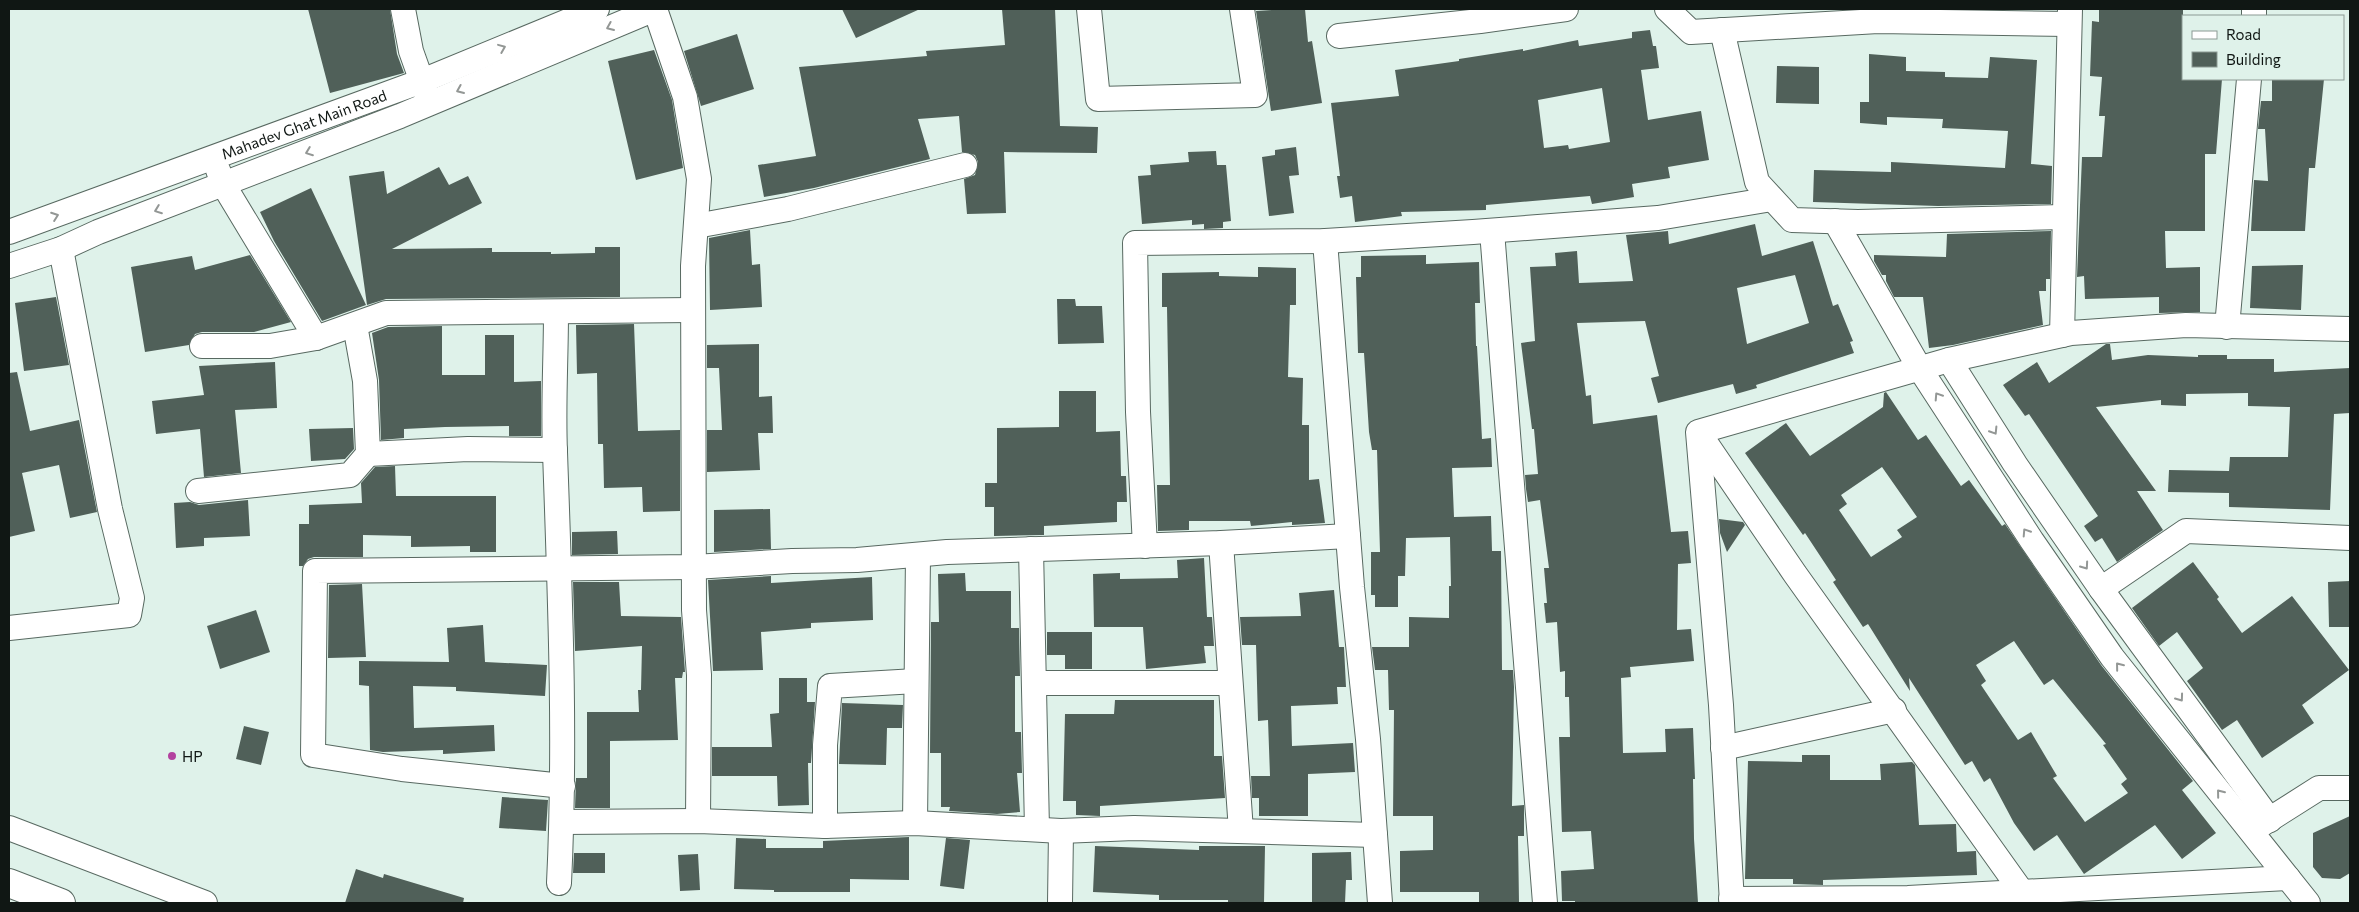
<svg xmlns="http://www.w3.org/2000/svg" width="2359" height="912" font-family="Commissioner,sans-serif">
	<rect width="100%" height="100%" fill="#dff2ea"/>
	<!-- building -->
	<path fill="#506059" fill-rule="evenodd" d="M308 9H390L397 54 404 73 330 93Z
		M842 9H920L856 38Z
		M1002 9H1055L1060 126 1098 127 1097 153 1004 152 1006 213 967 214 964 179 975 175 978 162 975 155 962 152 959 116 918 119 930 159 814 188 764 197 758 165 816 156 799 67 927 56 926 51 1005 45Z
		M1285 9H1305L1308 42 1312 41 1322 103 1271 111 1256 11Z
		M2099 9H2183V79H2222L2216 154H2205V231H2165L2166 268 2200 267V312L2159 313V297L2085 299 2084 276 2077 277 2082 157H2102L2105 116H2099L2102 77 2090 76 2092 21 2099 22Z
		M1650 30 1653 46H1656L1659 68 1641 70 1648 120 1701 111 1709 160 1668 167 1670 178 1632 184 1634 197 1592 204 1590 196 1486 205V210L1401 212 1402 216 1355 222 1352 196 1340 198 1337 176H1340L1331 103 1399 96 1395 70 1459 61V59L1523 49V51L1578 40 1579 46 1632 38V32ZM1602 88 1610 142 1569 149 1568 145 1544 148 1538 100Z
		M737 34 754 89 701 106 684 51Z
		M654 50 672 100 683 168 636 180 608 61Z
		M1869 54 1906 57V71L1945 72V77L1988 78 1990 57 2037 60 2031 164 2052 166 2051 204 1938 206 1813 202 1814 170 1891 172V162L2005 168 2008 131 1942 128 1943 119 1887 117V125L1860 123V102H1869Z
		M1777 66 1819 67V104L1776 103Z
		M2272 79H2324L2315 168H2309L2305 231H2251L2254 180 2268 181 2265 129H2258L2261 101H2272Z
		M1296 147 1299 175 1289 176 1294 213 1269 216 1262 157 1275 155V150Z
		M1216 151 1217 165H1226L1231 221 1223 222V228L1204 229V224L1192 225V220L1142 224 1138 176 1151 175 1150 165 1189 162 1188 152Z
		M439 167 449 185 468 176 482 203 392 249 492 248V252H551V254L595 253V247H620V297L386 299 367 305 349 176 384 171 387 194Z
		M311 188 366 305 322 321 274 241 260 212Z
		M1755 224 1762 256 1813 241 1833 306 1838 304 1853 341 1850 342 1854 353 1756 385 1757 388 1736 394 1733 384 1658 403 1651 378 1659 376 1645 321 1577 323 1586 396 1591 395 1593 424 1657 415 1671 532 1688 531 1691 563 1678 564 1677 630 1691 629 1694 661 1630 667 1631 677 1621 678 1623 753 1666 752 1665 729 1693 728 1695 779H1693L1694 839 1698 903H1575V901H1562L1561 871 1594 869 1591 831 1562 832 1559 737H1570L1569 697H1565V671L1560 672 1557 622 1546 623 1544 603H1547L1544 568H1549L1540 500 1528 502 1526 489 1525 475 1538 474 1534 429H1532L1521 343 1535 341 1530 267 1556 266 1555 253 1577 251 1579 283 1633 281 1626 235 1668 231 1669 244ZM1795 275 1809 323 1747 344 1737 288Z
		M750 230 752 265 760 264 762 307 710 310 709 238Z
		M2051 231 2050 279H2046V291H2039L2043 325 1953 345 1929 348 1923 297H1894L1886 281V275H1882L1874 261V255L1946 257 1947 234Z
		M250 255 291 322 254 332H202L195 334 189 345 145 352 131 267 192 256 195 270Z
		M1426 255V264L1479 262 1480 303H1475L1476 346H1477L1482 439 1491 438 1492 467 1452 468 1454 517 1491 516 1492 551H1501L1502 670H1513L1514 687 1512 806 1524 805V836H1518L1519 903H1479V892H1400V851L1433 850V816H1393L1394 710H1389L1388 670H1375L1372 647H1409V617L1449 618V586H1451L1450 537 1406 538 1405 576H1398V607H1375V595H1371V552H1380L1377 450H1372L1369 432 1364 353H1358L1356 277H1361V256Z
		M2303 265 2301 310 2250 308 2252 266Z
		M1258 267 1296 268V305H1290L1288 377 1303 378 1302 425H1309V480L1319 479 1325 523 1292 525V522L1251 526 1250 521H1189V530L1158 531 1157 485H1170L1167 307H1162V273L1219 272V276L1258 277Z
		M56 297 69 365 24 371 15 303Z
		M1057 299H1075L1076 306H1102L1104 343 1058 344Z
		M634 324 638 431 680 430V511L643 512 642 487 604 488 603 444H598L597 373 577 374 576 325Z
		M442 326V375H485V335H514V382L541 381V436H509V426L445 427 404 429V438L381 440 379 380 372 333 388 327Z
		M759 344V397L772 396 773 433H758L760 470 707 472V430H722L719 368H707V345Z
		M2106 344H2110L2112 360 2148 355 2198 357V355H2227V359H2274V372L2350 368V413L2334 414 2330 510 2229 507V493L2168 492 2169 470 2229 471 2230 457H2288L2290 407 2248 406V393L2186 394V406L2161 405V400L2096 407 2156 491H2137L2163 530 2117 562 2102 538 2095 542 2084 526 2098 516 2029 414 2025 416 2003 385 2037 362 2049 383Z
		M275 362 277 408 235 410 241 473 204 477 200 429 156 434 152 401 204 395 199 366Z
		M17 372 30 431 79 420 97 512 70 518 59 465 22 473 35 531 9 537V373Z
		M1059 391H1096V432L1120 431 1121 476H1126L1127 502H1117V522L1044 526V535L994 536V507H985V483H997V428L1059 427Z
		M1886 392 1918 440 1926 435 1961 486 1969 480 2002 526 2005 524 2101 665 2193 781 2182 790 2216 833 2182 859 2155 825 2084 874 2057 835 2034 851 2014 823 1990 778 1984 782 1972 761 1965 765 1909 678 1910 691 1868 624 1863 627 1833 582 1836 580 1805 533 1803 535 1745 453 1786 423 1810 456 1883 407 1884 393ZM1882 467 1917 517 1897 530 1902 537 1871 557 1839 510 1847 504 1841 495ZM2014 641 2044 685 2053 679 2106 744 2103 745 2127 779 2121 784 2128 793 2085 822 2053 778 2057 776 2031 732 2018 740 1981 685 1986 681 1976 665Z
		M353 428 354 449 345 459 311 461 309 429Z
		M395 466 396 496H496V552H470V546L411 547V536L363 535V557H314L308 559 303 566H299V524H309V505L362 503 361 483 375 467Z
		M248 500 250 536 204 538V546L176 548 174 503 190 502 199 505Z
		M770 509 771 549 714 552V510Z
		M1719 519 1743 522 1745 525 1727 552 1720 533Z
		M617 531 618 554 572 555V532Z
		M1204 558 1207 617H1212L1214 646H1204L1206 663 1146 669 1143 627H1094L1093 574 1120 573V579L1178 578 1177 560Z
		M2193 562 2219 597 2217 599 2242 633 2292 596 2349 670 2302 705 2314 723 2262 758 2237 720 2222 730 2187 681 2203 668 2177 632 2159 646 2132 608Z
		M965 573 966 591H1011V628H1019L1020 676H1015V732H1021L1022 773H1017L1020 812 997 814 949 811 950 807H941V753H930L931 622H939L938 574Z
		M771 576V583L872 577 873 620 811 623V628L761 632 763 670 713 671 708 580Z
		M2350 581V627H2329L2328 582Z
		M573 582H619L621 616 681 617 685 672H683L682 678H675L678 740 610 741V808H575L576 778H587V712H639L638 690H641L642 646 575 651Z
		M362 584 366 657 328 658 329 585Z
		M1334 590 1339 647H1344L1346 687H1337L1338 704 1291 706 1292 746 1353 743 1355 772 1308 774V816H1259V798H1252L1251 776H1270L1268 720 1258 721 1256 645H1242L1240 617 1301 616 1299 593Z
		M256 610 270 652 220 669 207 626Z
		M483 625 485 662 547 665 545 696 456 691V687L413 686 414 728 494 725 495 751 443 754V750L383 752 370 750 369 686 359 685V661L449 662 447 628Z
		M1047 632H1092V669H1065V655H1047Z
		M779 678H807V702H815L811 763H808L809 805 778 806 777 776H712V747H772L770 714 779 713Z
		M1115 700H1214V756H1222L1225 798 1100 806V816L1076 815V801H1063L1065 714H1114Z
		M842 703 903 705 902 728H887L886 765 839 764Z
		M244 726 269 732 261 765 236 759Z
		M1802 755H1830V780H1881L1880 764 1912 762 1915 765 1919 825 1956 824 1957 852 1976 851 1977 875 1823 880V885L1793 884V879H1745L1748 761 1802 762Z
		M502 797 548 800 546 831 499 828Z
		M2350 816V873L2340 879 2322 878 2313 867V833Z
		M909 837V880L850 879V892H774V890L734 889 736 838 766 839V848H823V841Z
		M946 838 970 840 964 889 940 886Z
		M1095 846 1199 850V846H1265L1264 903H1228V900H1159V895L1093 892Z
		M1351 852 1352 880H1346L1345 903H1312V853Z
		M574 853H605V873H573Z
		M698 854 700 890 680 891 678 855Z
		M356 869 383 878 384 874 464 898 463 903H345Z"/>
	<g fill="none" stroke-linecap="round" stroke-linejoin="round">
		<defs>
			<g id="minor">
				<path d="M403 9 411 51 427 96"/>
				<path d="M655 9 685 97 699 179 693 266 694 610 699 675 698 821"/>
				<path d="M1089 9 1098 99 1255 95 1242 9"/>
				<path d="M1667 9 1691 32 1878 21 2068 24"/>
				<path d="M2254 16V9"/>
				<path d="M1722 30 1757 182 1792 220 1858 222 2063 217"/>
				<path d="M1339 36 1480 21 1566 9"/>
				<path d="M218 170 223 184 316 338"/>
				<path d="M1835 221 1920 369 2032 541 2112 657 2308 903"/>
				<path d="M696 226 788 209 965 165"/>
				<path d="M1492 231 1545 903"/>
				<path id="s1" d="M9 232 422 81 597 9"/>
				<path d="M1325 241 1352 587 1368 739 1380 903"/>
				<path d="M9 266 61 249 98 232 400 116 655 9"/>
				<path d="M556 312C556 358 553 405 555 452 560 596 566 740 559 883"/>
				<path d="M2227 327 2249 79"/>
				<path d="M2062 335 2070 9"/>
				<path d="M202 346H270L316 338 386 313 693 310"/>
				<path d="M1949 360 2015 464 2101 589 2270 820"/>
				<path d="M1699 433 1795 574 2022 892"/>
				<path d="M368 454 468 449 555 450"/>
				<path d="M198 491 350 475 368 454 365 381 355 325"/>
				<path d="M1221 543 1241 831"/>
				<path d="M1145 546 1138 412 1135 243 1325 241 1473 232 1658 218 1772 199"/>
				<path d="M1031 549 1037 829"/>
				<path d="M2101 589 2186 531 2350 538"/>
				<path d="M9 628 129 615 132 598 110 509 61 249"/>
				<path d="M1035 683H1230"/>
				<path d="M1723 748 1894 710"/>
				<path d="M563 786 402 769 313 755 315 571 694 567 792 561 857 560 947 552 1221 543 1348 536"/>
				<path d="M562 822 698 821 825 826 915 823 1061 831 1134 828 1375 835"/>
				<path d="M915 823 918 556"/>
				<path d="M825 826V745L830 686 916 681"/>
				<path d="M9 828 205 903"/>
				<path d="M2256 828 2319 788H2350"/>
				<path d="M1731 899 1908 898 2288 878"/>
				<path d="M1060 903 1061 831"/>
				<path d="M1732 903 1721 705 1698 432 1949 360 2071 333 2186 325 2350 329"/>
			</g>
			<path id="highway" d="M9 883 61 903"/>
		</defs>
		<!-- minor casing -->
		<use href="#minor" stroke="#586961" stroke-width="26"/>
		<!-- highway casing -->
		<use href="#highway" stroke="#586961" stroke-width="30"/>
		<!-- minor -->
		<use href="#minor" stroke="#fff" stroke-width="24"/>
		<!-- highway -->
		<use href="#highway" stroke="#fff" stroke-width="28"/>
	</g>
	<!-- one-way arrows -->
	<defs><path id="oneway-chevron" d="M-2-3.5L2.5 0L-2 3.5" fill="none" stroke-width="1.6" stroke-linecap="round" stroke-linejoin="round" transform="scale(1.25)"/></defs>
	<g stroke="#939795">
		<use href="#oneway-chevron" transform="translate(610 27) rotate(157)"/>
		<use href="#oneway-chevron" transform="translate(502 48) rotate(-22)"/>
		<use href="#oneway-chevron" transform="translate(460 90) rotate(157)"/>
		<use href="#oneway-chevron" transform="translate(309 152) rotate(159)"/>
		<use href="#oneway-chevron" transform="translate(158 210) rotate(159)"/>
		<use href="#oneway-chevron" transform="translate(55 216) rotate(-20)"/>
		<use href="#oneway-chevron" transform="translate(1938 396) rotate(-123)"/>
		<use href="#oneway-chevron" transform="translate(1994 431) rotate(58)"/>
		<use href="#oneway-chevron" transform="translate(2026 532) rotate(-123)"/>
		<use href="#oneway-chevron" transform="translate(2085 566) rotate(55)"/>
		<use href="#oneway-chevron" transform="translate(2119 666) rotate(-129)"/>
		<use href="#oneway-chevron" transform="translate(2180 698) rotate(54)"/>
		<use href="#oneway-chevron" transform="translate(2220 793) rotate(-129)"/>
	</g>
	<!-- markers -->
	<circle fill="#b3429f" stroke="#dff2ea" stroke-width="2" cx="172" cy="756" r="5"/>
	<g text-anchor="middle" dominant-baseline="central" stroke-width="5" stroke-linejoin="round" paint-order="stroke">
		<!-- street labels -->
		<g font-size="15" fill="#101714" stroke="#dff2ea">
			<text stroke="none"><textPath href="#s1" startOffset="314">Mahadev Ghat Main Road</textPath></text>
		</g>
		<!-- poi labels -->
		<g font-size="15" fill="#101714" stroke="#dff2ea" text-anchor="start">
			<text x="182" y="756">HP</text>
		</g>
	</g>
	<!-- border -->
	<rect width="2359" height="912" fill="none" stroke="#101714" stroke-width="20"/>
	<!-- legend -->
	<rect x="2182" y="15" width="162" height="65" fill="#dff2ea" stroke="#8c9a94"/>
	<rect x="2192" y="31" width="25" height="8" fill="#ffffff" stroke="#8c9a94"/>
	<text x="2226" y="40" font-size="15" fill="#101714">Road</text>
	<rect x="2192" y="52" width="25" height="15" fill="#506059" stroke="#8c9a94"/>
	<text x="2226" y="65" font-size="15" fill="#101714">Building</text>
</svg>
